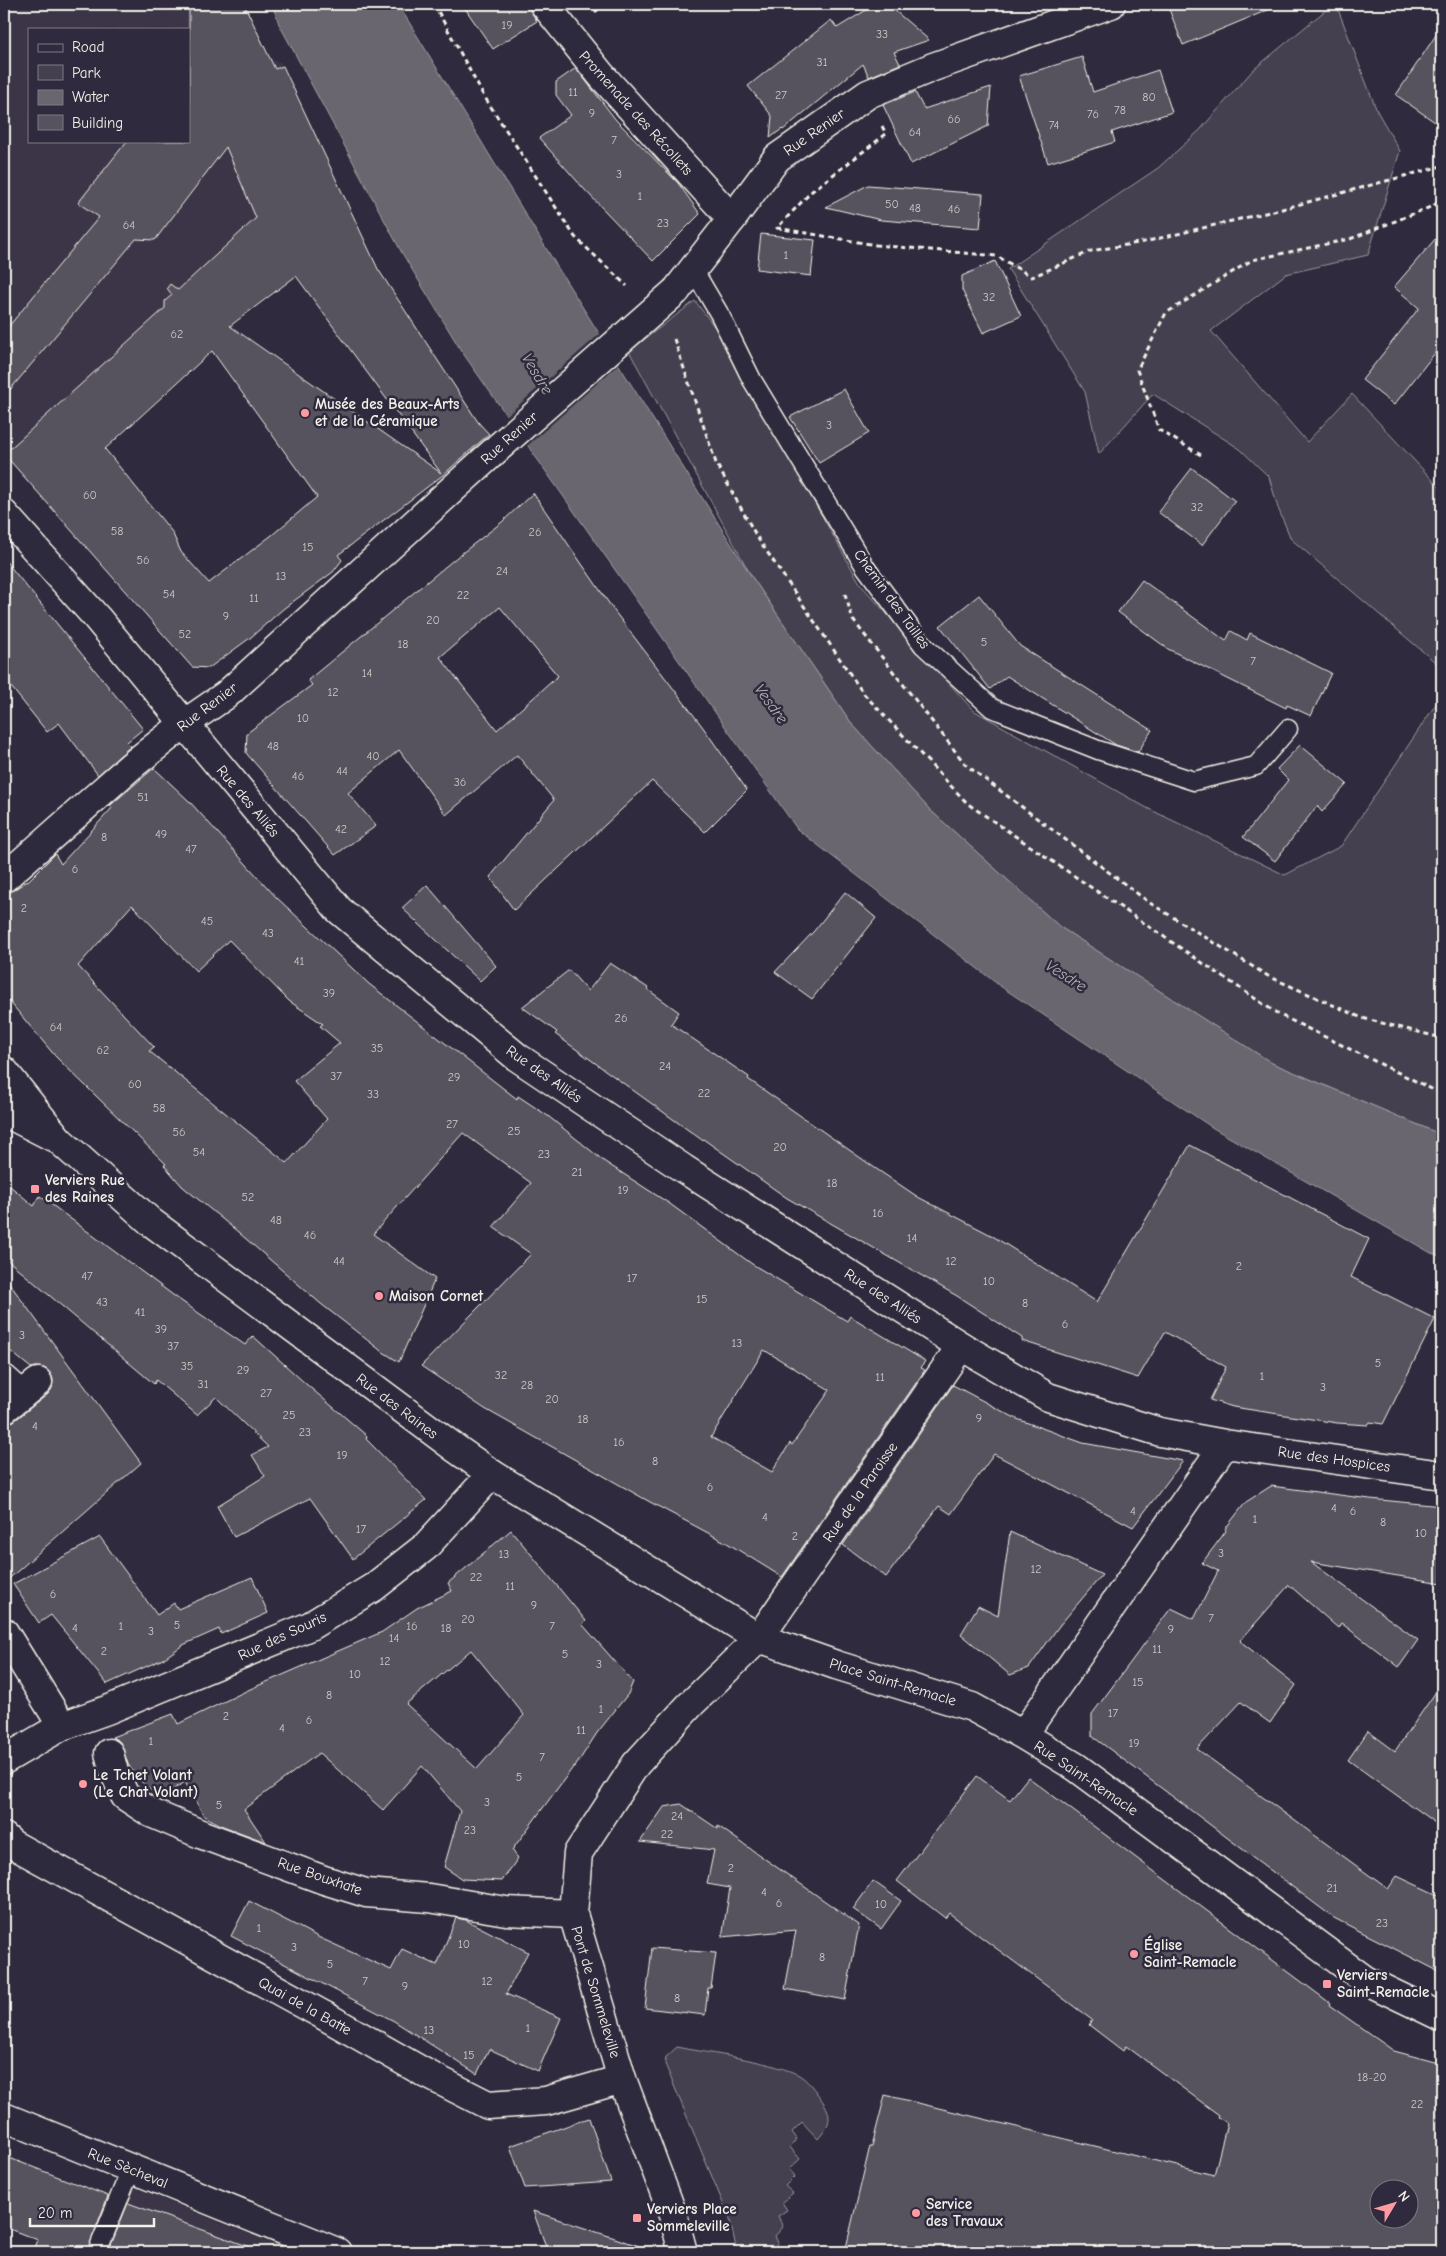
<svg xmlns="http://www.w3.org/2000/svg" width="1446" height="2256" font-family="'Comic Neue',sans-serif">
	<rect width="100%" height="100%" fill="#2f2a3d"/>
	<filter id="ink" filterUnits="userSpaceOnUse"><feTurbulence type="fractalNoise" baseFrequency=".02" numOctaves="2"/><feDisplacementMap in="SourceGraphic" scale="10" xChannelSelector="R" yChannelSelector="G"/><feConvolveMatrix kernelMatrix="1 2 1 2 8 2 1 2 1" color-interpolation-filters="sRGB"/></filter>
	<g filter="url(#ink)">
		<!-- built -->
		<path fill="#3b3647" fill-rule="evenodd" d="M4 4H245L271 60 281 62 378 269 478 422 489 434 443 475 296 276 206 343 212 351 105 449 45 500 4 453ZM29 29H189V141H29Z
			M128 2185 293 2252H103Z"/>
		<!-- green -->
		<path fill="#454050" stroke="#9c989c" d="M1333 4H1336L1377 111 1400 151 1368 255 1286 274 1211 331 1307 442 1352 394 1442 490V668L1291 539 1278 508 1269 477 1240 449 1153 394 1099 454 1085 392 1008 269 1158 168 1200 130 1253 70Z
			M695 301 717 330 861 585 973 710 1147 808 1285 875 1341 846 1442 695V1135L1272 1063 1060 927 930 810 852 724 752 577 629 351Z
			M677 2047C712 2054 766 2060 797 2074 807 2079 815 2090 821 2099 833 2115 831 2124 818 2139L802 2122 792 2132 797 2139 790 2147 800 2159 789 2169 795 2176 785 2186 793 2193 782 2202 787 2210 778 2216 783 2227 775 2236 778 2243 772 2252H737L730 2220 665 2064 666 2057Z"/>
		<!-- water -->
		<path fill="#6a6670" stroke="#a19ea0" d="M272 4H398L558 268 752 577 852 724 930 810 1060 927 1272 1063 1442 1135V1257L1431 1253 1213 1128 1000 986 797 829 462 352 402 253 279 24Z"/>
		<!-- pier -->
		<path fill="#2f2a3d" d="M601 333 620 363 526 447 505 417Z"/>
		<!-- building -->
		<path fill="#56525f" stroke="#f4f1e8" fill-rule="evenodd" d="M189 4H244L275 69 283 66 378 269 478 422 489 434 443 475 338 555 342 560 333 572 283 609 250 638 209 668 192 667 4 454 165 308V301L172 295 167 288 170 284 178 290 256 218 226 147 155 240 136 239 4 397V332L99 217 78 203 127 141H189ZM296 276 441 473 230 326ZM212 351 317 497 272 535 209 583 181 552 172 532 105 449Z
			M462 4H529L532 13 537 21 493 49Z
			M876 4H887L929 40 894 52 900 64 869 77 863 64 783 130 782 129 770 138 772 116 748 86 831 20 837 28Z
			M1167 4H1280V5L1183 45Z
			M1442 26V127L1396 95Z
			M1082 57 1093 92 1158 70 1172 112 1112 132 1115 142 1048 163 1019 76Z
			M576 68 616 120 678 183 700 214 653 261 584 189 539 138 571 115 556 95V82Z
			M991 87 988 126 911 164 883 105 915 92 924 109Z
			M868 185 983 194 980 228 881 220 826 207Z
			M1442 231V344L1394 405 1362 380 1419 308 1394 287Z
			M761 234 815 240 811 276 757 269Z
			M995 261 1021 316 983 333 962 290V276Z
			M844 389 869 433 819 463 790 417Z
			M1192 468 1235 501 1202 545 1158 512Z
			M533 493 615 612 702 726 747 790 705 832 652 781 514 910 490 877 554 800 517 755 446 815 399 750 348 793 376 826 335 855 246 753 247 733 312 685 308 680 457 557 502 522ZM500 607 558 676 497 730 440 657Z
			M4 559 143 729 127 742 131 746 98 775 59 723 47 732 4 678Z
			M1142 580 1226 641 1231 631 1247 640 1250 633 1331 673 1311 716 1287 705 1286 708 1168 649 1118 612Z
			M979 595 1020 646 1152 730 1138 752 1116 745 1007 676 990 689 940 626Z
			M1300 745 1347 784 1322 812 1317 806 1275 861 1243 837 1288 780 1277 769Z
			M154 768 189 801 276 897 369 984 517 1099 518 1096 548 1116 605 1162 670 1204 752 1264 847 1321 850 1316 925 1361 921 1368 925 1370 782 1577 727 1543 650 1502 485 1409 421 1366 531 1254 493 1227 531 1183 463 1133 373 1234 435 1279 399 1362 380 1350 321 1304 238 1232 182 1186 164 1165 166 1164 56 1057 4 995V896L29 880 55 854 61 864 112 808 110 806 113 803ZM132 905 196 971 229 940 289 1001 323 1024 320 1026 340 1043 294 1081 327 1119 287 1163 149 1051 154 1047 78 966ZM764 1350 830 1390 792 1445 790 1443 772 1472 711 1437Z
			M427 885 496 966 480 981 402 908Z
			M845 892 876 918 812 999 775 972 814 931Z
			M610 963 648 988 647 989 679 1012 671 1024 749 1077 748 1079 875 1168 918 1197 991 1235 1097 1302 1190 1145 1369 1239 1351 1277 1435 1319 1383 1424 1370 1422 1368 1425 1337 1423 1233 1407 1210 1400 1226 1367 1165 1332 1138 1378 1022 1341V1338L957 1296 787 1198 703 1139 702 1140 555 1034 557 1032 522 1007 569 970 588 991Z
			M4 1181 34 1206 40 1196 177 1298 245 1345 253 1336 306 1384 367 1436 366 1439 426 1500 353 1559 310 1498 234 1537 217 1506 265 1476 252 1455 268 1447 216 1397 197 1415 156 1380 154 1384 4 1257Z
			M4 1276 141 1463 4 1583V1424L14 1421 48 1394 52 1388 53 1380 50 1373 44 1368 36 1367 31 1368 4 1346Z
			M953 1385 1017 1419 1083 1443 1183 1461 1133 1527 994 1454 951 1514 939 1506 886 1577 843 1545Z
			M1271 1486 1370 1499 1442 1506V1583L1311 1562 1418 1640 1399 1667 1341 1623 1338 1628 1289 1585 1240 1641 1296 1685 1270 1723 1241 1702 1197 1749 1388 1889 1397 1876 1442 1897V1973L1334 1918 1092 1736V1714L1171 1608 1194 1619 1218 1571 1202 1563 1226 1531 1225 1529 1246 1502Z
			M511 1530 586 1621 582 1624 633 1682 628 1694 597 1733 575 1767 574 1766 512 1850 518 1858 502 1881 462 1879 444 1867 460 1811 422 1766 383 1810 319 1753 244 1809 266 1842 223 1826 204 1816 185 1782 160 1798 136 1777 128 1764 120 1742 112 1737 173 1714 178 1724 248 1690 382 1632 417 1608 452 1591 448 1583ZM471 1650 524 1715 477 1769 406 1704Z
			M1010 1532 1102 1575 1059 1626 1029 1668 1010 1675 961 1634 978 1606 998 1616Z
			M100 1537 157 1615 174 1603 178 1609 252 1577 268 1613 221 1634 219 1629 183 1645 163 1659 107 1684 51 1615 39 1623 13 1584Z
			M1442 1683V1828L1348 1760 1368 1731 1395 1751Z
			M977 1776 1010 1800 1028 1777 1330 2003 1329 2005 1394 2051 1442 2064V2252H845L870 2146H872L885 2095 1214 2175 1227 2123 1218 2117 1219 2115 1126 2046 1123 2051 1089 2025 1092 2020 949 1913 945 1918 897 1881ZM1378 2188H1408V2218H1378Z
			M681 1804 718 1829V1826L859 1925 845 2000 785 1989 796 1930 722 1937 730 1888 707 1884 714 1850 640 1842 664 1807Z
			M873 1881 901 1901 881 1929 853 1909Z
			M249 1901 320 1938 391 1970 402 1949 437 1965 456 1918 466 1920 528 1952 506 1994 561 2018 538 2071 489 2049 477 2074 394 2021 231 1936Z
			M652 1948 716 1953 711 1988H708L705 2015 645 2008Z
			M589 2118 611 2182 525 2188 510 2146Z
			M4 2156 108 2196 87 2252H33L38 2240 4 2227Z
			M128 2203 253 2248 252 2252H108Z
			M533 2211 639 2246 638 2252H548Z"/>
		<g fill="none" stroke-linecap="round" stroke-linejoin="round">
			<defs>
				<path id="service" d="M693 269 720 315 752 380 866 568 923 645 992 708 1098 750 1194 781 1256 766 1288 729
					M97 2252 131 2169"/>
				<path id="pedestrian" d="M4 1409 38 1382
					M325 2016 425 2073"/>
				<path id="minor" d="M544 4 601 75 732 219
					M4 878 131 766 184 724
					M961 1346 1048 1397 1160 1432 1225 1444 1442 1475
					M4 1379 22 1395
					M4 1632 62 1726
					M759 1638 836 1665 972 1707 1023 1735 1076 1767 1365 1980 1442 2017
					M1023 1735 1225 1444
					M109 1753 114 1772 125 1796 151 1813 203 1835 324 1880 366 1893 429 1898 506 1911 573 1914
					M4 1760 62 1726 107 1710 310 1626 374 1587 425 1547 492 1474
					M4 1837 12 1844 325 2016
					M425 2073 488 2105 546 2101 622 2079
					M4 2117 337 2252"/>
				<path id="tertiary" d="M676 291 732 219 777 158 868 94 933 67 1111 4
					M4 514 97 618 339 910 517 1057 684 1169 961 1346 759 1638 690 1705 636 1764 578 1853 573 1914 622 2079 673 2215 683 2252
					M184 724 226 695 500 446
					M4 1071 59 1140 151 1222 455 1448 492 1474 759 1638
					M4 1112 51 1136"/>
			</defs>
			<!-- service casing -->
			<use href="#service" stroke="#f4f1e8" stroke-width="21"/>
			<!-- pedestrian casing -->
			<use href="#pedestrian" stroke="#f4f1e8" stroke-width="31"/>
			<!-- minor casing -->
			<use href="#minor" stroke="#f4f1e8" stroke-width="31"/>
			<!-- tertiary casing -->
			<use href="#tertiary" stroke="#f4f1e8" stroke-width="31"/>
			<!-- path -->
			<path stroke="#f4f1e8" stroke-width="3" stroke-dasharray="5 4" stroke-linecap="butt" d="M434 4 482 93 575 237 627 286
				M595 12 604 4
				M882 126 886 134 812 191 777 228 876 245 997 256 1032 277 1091 251 1144 242 1282 209 1442 166
				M674 339 716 463 757 537 863 693 968 804 1278 1014 1442 1094
				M1201 455 1159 430 1137 370 1166 313 1252 260 1350 239 1433 206 1442 200
				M845 594 853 620 966 765 1150 903 1268 976 1362 1018 1442 1038"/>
			<!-- service -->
			<use href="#service" stroke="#2f2a3d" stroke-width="18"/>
			<!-- pedestrian -->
			<use href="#pedestrian" stroke="#2f2a3d" stroke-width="28"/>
			<!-- minor -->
			<use href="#minor" stroke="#2f2a3d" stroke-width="28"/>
			<!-- tertiary -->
			<use href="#tertiary" stroke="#2f2a3d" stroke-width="28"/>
			<defs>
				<path id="tertiary-bridge" d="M500 446 676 291"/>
			</defs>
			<!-- tertiary-bridge casing -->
			<use href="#tertiary-bridge" stroke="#f4f1e8" stroke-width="31" stroke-linecap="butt"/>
			<!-- tertiary-bridge -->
			<use href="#tertiary-bridge" stroke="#2f2a3d" stroke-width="28"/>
		</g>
	</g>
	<!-- markers -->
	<g fill="#ff9aa2" stroke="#2f2a3d" stroke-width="2">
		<circle cx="305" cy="413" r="5"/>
		<rect x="30" y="1184" width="10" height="10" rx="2.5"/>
		<circle cx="379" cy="1296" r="5"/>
		<circle cx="83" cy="1784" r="5"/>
		<circle cx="1134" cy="1954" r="5"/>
		<rect x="1322" y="1979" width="10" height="10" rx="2.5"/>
		<circle cx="916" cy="2213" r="5"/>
		<rect x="632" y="2213" width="10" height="10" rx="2.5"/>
	</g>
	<g text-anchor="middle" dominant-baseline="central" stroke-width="5" stroke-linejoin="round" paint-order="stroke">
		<!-- number labels -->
		<g font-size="12" fill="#ccc9c6">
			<text x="507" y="25">19</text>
			<text x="882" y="34">33</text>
			<text x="822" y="62">31</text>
			<text x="573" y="92">11</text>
			<text x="781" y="95">27</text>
			<text x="1149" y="97">80</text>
			<text x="1120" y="110">78</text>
			<text x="592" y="113">9</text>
			<text x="1093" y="114">76</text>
			<text x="954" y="119">66</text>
			<text x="1054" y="125">74</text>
			<text x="915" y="132">64</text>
			<text x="614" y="140">7</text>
			<text x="619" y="174">3</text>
			<text x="640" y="196">1</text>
			<text x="892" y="204">50</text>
			<text x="915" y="208">48</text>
			<text x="954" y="209">46</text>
			<text x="663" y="223">23</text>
			<text x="129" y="225">64</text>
			<text x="786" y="255">1</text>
			<text x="989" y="297">32</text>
			<text x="177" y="334">62</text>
			<text x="829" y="425">3</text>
			<text x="90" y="495">60</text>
			<text x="1197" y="507">32</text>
			<text x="117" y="531">58</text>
			<text x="535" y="532">26</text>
			<text x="308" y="547">15</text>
			<text x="143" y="560">56</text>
			<text x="502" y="571">24</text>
			<text x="281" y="576">13</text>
			<text x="169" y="594">54</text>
			<text x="463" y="595">22</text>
			<text x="254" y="598">11</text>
			<text x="226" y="616">9</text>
			<text x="433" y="620">20</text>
			<text x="185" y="634">52</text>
			<text x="984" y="642">5</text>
			<text x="403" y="644">18</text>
			<text x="1253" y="661">7</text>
			<text x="367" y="673">14</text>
			<text x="333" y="692">12</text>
			<text x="303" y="718">10</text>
			<text x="273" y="746">48</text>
			<text x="373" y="756">40</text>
			<text x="342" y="771">44</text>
			<text x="298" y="776">46</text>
			<text x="460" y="782">36</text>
			<text x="143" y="797">51</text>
			<text x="341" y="829">42</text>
			<text x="161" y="834">49</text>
			<text x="104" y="837">8</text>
			<text x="191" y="849">47</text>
			<text x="75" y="869">6</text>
			<text x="24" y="908">2</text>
			<text x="207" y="921">45</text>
			<text x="268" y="933">43</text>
			<text x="299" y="961">41</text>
			<text x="329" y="993">39</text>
			<text x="621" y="1018">26</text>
			<text x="56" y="1027">64</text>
			<text x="377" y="1048">35</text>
			<text x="103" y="1050">62</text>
			<text x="665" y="1066">24</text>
			<text x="336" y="1076">37</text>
			<text x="454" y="1077">29</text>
			<text x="135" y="1084">60</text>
			<text x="704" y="1093">22</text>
			<text x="373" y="1094">33</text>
			<text x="159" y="1108">58</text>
			<text x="452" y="1124">27</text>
			<text x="514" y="1131">25</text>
			<text x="179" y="1132">56</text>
			<text x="780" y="1147">20</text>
			<text x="199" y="1152">54</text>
			<text x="544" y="1154">23</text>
			<text x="577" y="1172">21</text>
			<text x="832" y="1183">18</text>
			<text x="623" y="1190">19</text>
			<text x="248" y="1197">52</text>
			<text x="878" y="1213">16</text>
			<text x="276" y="1220">48</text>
			<text x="310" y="1235">46</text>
			<text x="912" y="1238">14</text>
			<text x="339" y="1261">44</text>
			<text x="951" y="1261">12</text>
			<text x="1239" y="1266">2</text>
			<text x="87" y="1276">47</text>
			<text x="632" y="1278">17</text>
			<text x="989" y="1281">10</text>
			<text x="702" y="1299">15</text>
			<text x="102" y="1302">43</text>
			<text x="1025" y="1303">8</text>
			<text x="140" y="1312">41</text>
			<text x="1065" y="1324">6</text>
			<text x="161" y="1329">39</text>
			<text x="22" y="1335">3</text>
			<text x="737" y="1343">13</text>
			<text x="173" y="1346">37</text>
			<text x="1378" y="1363">5</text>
			<text x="187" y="1366">35</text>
			<text x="243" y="1370">29</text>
			<text x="501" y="1375">32</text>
			<text x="1262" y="1376">1</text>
			<text x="880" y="1377">11</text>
			<text x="203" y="1384">31</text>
			<text x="527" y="1385">28</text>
			<text x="1323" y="1387">3</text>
			<text x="266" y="1393">27</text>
			<text x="552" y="1399">20</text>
			<text x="289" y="1415">25</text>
			<text x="979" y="1418">9</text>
			<text x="583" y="1419">18</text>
			<text x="35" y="1426">4</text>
			<text x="305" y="1432">23</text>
			<text x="619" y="1442">16</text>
			<text x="342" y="1455">19</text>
			<text x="655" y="1461">8</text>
			<text x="710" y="1487">6</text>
			<text x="1334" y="1508">4</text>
			<text x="1133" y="1511">4</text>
			<text x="1353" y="1511">6</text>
			<text x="765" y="1517">4</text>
			<text x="1255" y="1519">1</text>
			<text x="1383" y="1522">8</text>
			<text x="361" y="1529">17</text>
			<text x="1421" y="1533">10</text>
			<text x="795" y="1536">2</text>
			<text x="1221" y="1553">3</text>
			<text x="504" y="1554">13</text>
			<text x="1036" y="1569">12</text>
			<text x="476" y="1577">22</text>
			<text x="510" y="1586">11</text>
			<text x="53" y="1594">6</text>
			<text x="534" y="1605">9</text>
			<text x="1211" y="1618">7</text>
			<text x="468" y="1619">20</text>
			<text x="177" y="1625">5</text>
			<text x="121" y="1626">1</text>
			<text x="412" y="1626">16</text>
			<text x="552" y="1626">7</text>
			<text x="75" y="1628">4</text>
			<text x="446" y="1628">18</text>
			<text x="1171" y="1629">9</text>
			<text x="151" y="1631">3</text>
			<text x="394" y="1638">14</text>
			<text x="1157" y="1649">11</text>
			<text x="104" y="1651">2</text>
			<text x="565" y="1654">5</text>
			<text x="385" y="1661">12</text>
			<text x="599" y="1664">3</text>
			<text x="355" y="1674">10</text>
			<text x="1138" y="1682">15</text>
			<text x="329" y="1695">8</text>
			<text x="601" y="1709">1</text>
			<text x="1113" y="1713">17</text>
			<text x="226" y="1716">2</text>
			<text x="309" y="1720">6</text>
			<text x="282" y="1728">4</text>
			<text x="581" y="1730">11</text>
			<text x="151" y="1741">1</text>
			<text x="1134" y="1743">19</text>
			<text x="542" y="1757">7</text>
			<text x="519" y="1777">5</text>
			<text x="487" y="1802">3</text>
			<text x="219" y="1805">5</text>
			<text x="677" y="1816">24</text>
			<text x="470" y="1830">23</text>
			<text x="667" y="1834">22</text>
			<text x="731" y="1868">2</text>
			<text x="1332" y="1888">21</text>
			<text x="764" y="1892">4</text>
			<text x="779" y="1903">6</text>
			<text x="881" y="1904">10</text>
			<text x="1382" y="1923">23</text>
			<text x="259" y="1928">1</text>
			<text x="464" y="1944">10</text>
			<text x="294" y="1947">3</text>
			<text x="822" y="1957">8</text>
			<text x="330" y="1964">5</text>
			<text x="365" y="1981">7</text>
			<text x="487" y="1981">12</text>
			<text x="405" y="1986">9</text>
			<text x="677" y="1998">8</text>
			<text x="528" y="2028">1</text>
			<text x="429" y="2030">13</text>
			<text x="469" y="2055">15</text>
			<text x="1372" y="2077">18-20</text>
			<text x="1417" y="2104">22</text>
		</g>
		<!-- street labels -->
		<g font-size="15" fill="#f4f1e8" stroke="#2f2a3d">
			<text transform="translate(636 113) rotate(48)">Promenade des Récollets</text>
			<text transform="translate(814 132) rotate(-35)">Rue Renier</text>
			<text transform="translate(509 438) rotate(-42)">Rue Renier</text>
			<text transform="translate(892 599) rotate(54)">Chemin des Tailles</text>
			<text transform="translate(207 707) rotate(-37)">Rue Renier</text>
			<text transform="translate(248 801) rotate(50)">Rue des Alliés</text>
			<text transform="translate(544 1074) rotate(35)">Rue des Alliés</text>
			<text transform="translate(883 1296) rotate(33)">Rue des Alliés</text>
			<text transform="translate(397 1406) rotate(37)">Rue des Raines</text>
			<text transform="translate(1334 1459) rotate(8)">Rue des Hospices</text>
			<text transform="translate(860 1492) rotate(-55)">Rue de la Paroisse</text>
			<text transform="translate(282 1636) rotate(-25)">Rue des Souris</text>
			<text transform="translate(893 1682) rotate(17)">Place Saint-Remacle</text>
			<text transform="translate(1086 1778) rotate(34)">Rue Saint-Remacle</text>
			<text transform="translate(320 1876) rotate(19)">Rue Bouxhate</text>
			<text transform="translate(596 1992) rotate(73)">Pont de Sommeleville</text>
			<text transform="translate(305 2006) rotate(29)">Quai de la Batte</text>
			<text transform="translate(128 2168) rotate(22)">Rue Sècheval</text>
		</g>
		<!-- poi labels -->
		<g font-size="15" font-weight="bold" fill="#f4f1e8" stroke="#2f2a3d" text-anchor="start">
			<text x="315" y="404">Musée des Beaux-Arts<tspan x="315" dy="17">et de la Céramique</tspan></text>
			<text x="45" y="1180">Verviers Rue<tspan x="45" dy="17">des Raines</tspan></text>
			<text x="389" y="1296">Maison Cornet</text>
			<text x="93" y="1775">Le Tchet Volant<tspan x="93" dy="17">(Le Chat Volant)</tspan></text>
			<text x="1144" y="1945">Église<tspan x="1144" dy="17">Saint-Remacle</tspan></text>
			<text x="1337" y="1975">Verviers<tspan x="1337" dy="17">Saint-Remacle</tspan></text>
			<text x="926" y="2204">Service<tspan x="926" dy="17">des Travaux</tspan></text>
			<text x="647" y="2209">Verviers Place<tspan x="647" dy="17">Sommeleville</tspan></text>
		</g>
		<!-- water labels -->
		<g font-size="16" font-style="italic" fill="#b6b2b2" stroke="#2f2a3d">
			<text transform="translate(537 374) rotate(59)">Vesdre</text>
			<text transform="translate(771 704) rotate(54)">Vesdre</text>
			<text transform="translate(1066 976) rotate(32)">Vesdre</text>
		</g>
	</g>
	<!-- margin -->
	<rect width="1446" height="2256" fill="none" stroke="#2f2a3d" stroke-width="20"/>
	<rect x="10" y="10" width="1426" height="2236" fill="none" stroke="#f4f1e8" stroke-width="2" filter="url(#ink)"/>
	<!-- legend -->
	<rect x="28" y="28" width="162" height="115" fill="#2f2a3d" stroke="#7e7a81"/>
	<rect x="38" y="44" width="25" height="8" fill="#2f2a3d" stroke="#7e7a81"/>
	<text x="72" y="52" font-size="15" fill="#f4f1e8">Road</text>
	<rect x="38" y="65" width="25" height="15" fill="#454050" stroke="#7e7a81"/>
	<text x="72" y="78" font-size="15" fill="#f4f1e8">Park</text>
	<rect x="38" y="90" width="25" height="15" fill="#6a6670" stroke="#7e7a81"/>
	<text x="72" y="102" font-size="15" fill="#f4f1e8">Water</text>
	<rect x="38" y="115" width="25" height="15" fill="#56525f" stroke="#7e7a81"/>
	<text x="72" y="128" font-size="15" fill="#f4f1e8">Building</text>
	<!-- north arrow -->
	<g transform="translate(1394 2204) rotate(52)"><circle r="24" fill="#2f2a3d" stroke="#7e7a81"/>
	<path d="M0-4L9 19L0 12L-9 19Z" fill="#ff9aa2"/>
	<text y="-8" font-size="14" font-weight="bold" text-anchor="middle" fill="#f4f1e8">N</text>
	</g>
	<!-- scale -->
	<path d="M30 2218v8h124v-8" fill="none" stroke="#f4f1e8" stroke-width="2.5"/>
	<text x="38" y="2218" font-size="15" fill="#f4f1e8" stroke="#2f2a3d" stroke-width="4" paint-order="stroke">20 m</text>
</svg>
